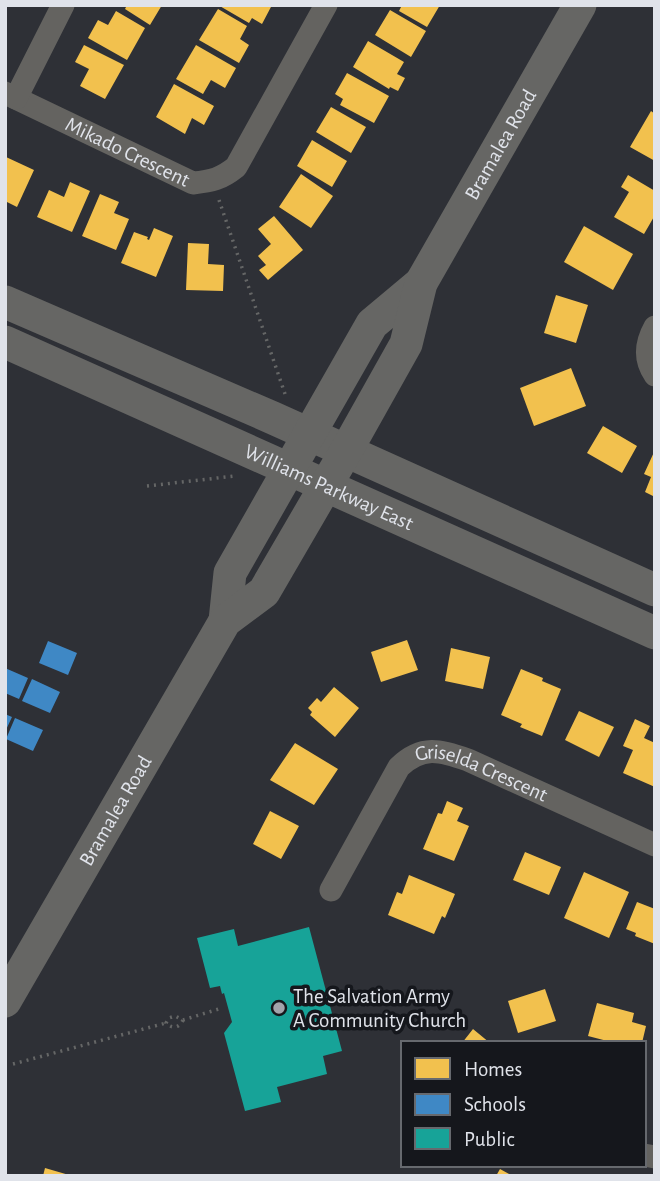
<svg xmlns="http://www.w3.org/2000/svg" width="660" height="1181" font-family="'Alegreya Sans',sans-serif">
	<rect width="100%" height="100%" fill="#2e3036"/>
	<!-- homes -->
	<path fill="#f2c14e" d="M127 5H162L150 25 125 9Z
		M218 5H272L262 24 252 18 249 23Z
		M402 5H440L427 27 399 11Z
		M218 9 247 26 240 39 249 45 239 63 199 40Z
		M390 10 426 31 411 57 375 35Z
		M116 11 145 28 127 60 88 38 98 20 108 25Z
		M368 41 404 62 397 74 405 78 398 91 390 87 389 89 353 67Z
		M84 45 124 65 105 99 80 86 89 69 75 62Z
		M196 45 236 68 225 88 211 80 203 94 176 79Z
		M347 73 389 96 374 123 340 105 343 99 335 94Z
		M174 84 214 106 204 125 192 118 185 134 156 117Z
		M331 107 366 127 351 153 316 132Z
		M651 111 655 114V161L630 147Z
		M312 140 347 161 332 187 297 166Z
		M6 157 34 170 17 207 5 201Z
		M301 174 333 196 311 228 279 207Z
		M628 175 655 191V215L644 234 614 217 629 192 621 187Z
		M70 182 90 191 72 232 37 217 49 190 64 197Z
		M100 194 119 202 114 213 129 219 116 250 82 236Z
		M274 216 303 250 268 280 259 270 266 265 258 256 271 244 258 229Z
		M584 226 633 254 613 290 564 262Z
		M154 228 173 236 156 277 121 263 134 232 148 237 147 239 149 240Z
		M188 243 209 244 208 264 224 265 223 291 186 290Z
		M556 295 588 305 576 343 544 333Z
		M571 368 586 406 534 426 520 388Z
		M603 426 637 446 622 473 587 453Z
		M655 450V497L645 492 651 477 644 474Z
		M407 640 418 670 381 682 371 652Z
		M451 648 490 657 483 689 445 681Z
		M521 669 543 678 542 681 561 689 542 736 520 727 522 724 501 715Z
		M334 687 359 708 335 737 310 715 312 712 308 708 317 698 321 702Z
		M579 711 614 727 599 757 565 740Z
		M635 719 650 726 644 738 655 743V787L623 773 633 750 623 746Z
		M295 743 338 769 314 805 270 780Z
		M447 801 463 808 457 821 469 826 454 861 423 849 438 813 442 814Z
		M270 811 299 826 281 859 253 844Z
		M525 852 561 867 549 895 513 880Z
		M584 872 629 892 609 938 564 918Z
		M409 875 455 894 445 918 442 916 434 934 388 915 397 892 402 894Z
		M637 902 655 909V944L635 936 636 933 626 929Z
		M545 989 556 1021 518 1033 508 1001Z
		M597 1003 634 1013 632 1022 646 1026 642 1043H615L588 1036Z
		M473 1029 490 1043H462Z
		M45 1168 69 1175V1176H43Z
		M500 1169 513 1176H496Z"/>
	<!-- schools -->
	<path fill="#3f88c5" d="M48 641 77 653 68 675 39 663Z
		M5 668 28 678 19 699 5 693Z
		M32 679 60 692 50 713 22 701Z
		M5 714 12 717 5 732Z
		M15 718 43 730 33 751 6 739Z"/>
	<!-- public -->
	<path fill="#17a398" d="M309 927 342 1051 323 1056 327 1074 277 1087 281 1102 245 1111 224 1033 232 1022 224 993 222 994 220 986 210 988 197 938 234 929 238 946Z"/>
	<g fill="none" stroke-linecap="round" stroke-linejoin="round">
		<!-- path -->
		<path stroke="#656666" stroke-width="3.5" stroke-dasharray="2 5" stroke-linecap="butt" d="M219 200 285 394
			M147 486 235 476
			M183 1020C180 1027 173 1030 166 1023L169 1018 175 1016 183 1020 222 1008
			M13 1064 166 1023"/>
		<!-- minor -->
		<g stroke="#646360" stroke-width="23">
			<path id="s1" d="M5 93 193 183C212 181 221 179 236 167L326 5"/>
			<path d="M16 98 63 5"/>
			<path d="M655 327C646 343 644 359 655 375"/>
			<path id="s2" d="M331 890 399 767C422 745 440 750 468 760L655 845"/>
			<path d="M644 1155 655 1157"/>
		</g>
		<!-- secondary -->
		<g stroke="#666664" stroke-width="33">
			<path d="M5 302 273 418 655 590"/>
			<path id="s3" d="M5 342 655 633"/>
			<path d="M225 621 230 573 372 324 421 283"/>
			<path id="s4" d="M5 1001 225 621 264 592 346 451 406 344 421 283 580 5"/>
		</g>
	</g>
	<!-- markers -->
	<circle fill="#a2a4ab" stroke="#15171c" stroke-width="2.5" cx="279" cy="1008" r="7"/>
	<g text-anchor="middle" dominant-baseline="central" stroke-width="7" stroke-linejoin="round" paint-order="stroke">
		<!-- street labels -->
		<g font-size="21" fill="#e0e3ea" stroke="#15171c">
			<text stroke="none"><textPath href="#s4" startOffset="996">Bramalea Road</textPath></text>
			<text stroke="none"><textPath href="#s1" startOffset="136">Mikado Crescent</textPath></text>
			<text stroke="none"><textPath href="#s3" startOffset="355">Williams Parkway East</textPath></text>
			<text stroke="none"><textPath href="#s2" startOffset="231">Griselda Crescent</textPath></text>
			<text stroke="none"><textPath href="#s4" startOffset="220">Bramalea Road</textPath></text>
		</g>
		<!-- poi labels -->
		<g font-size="21" fill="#e0e3ea" stroke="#15171c" text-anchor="start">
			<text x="293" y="996">The Salvation Army<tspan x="293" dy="24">A Community Church</tspan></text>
		</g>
	</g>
	<!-- border -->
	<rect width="660" height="1181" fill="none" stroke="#e0e3ea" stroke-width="14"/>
	<!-- legend -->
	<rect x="401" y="1041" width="245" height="126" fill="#15171c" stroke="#66696e" stroke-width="2"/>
	<rect x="415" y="1058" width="35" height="21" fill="#f2c14e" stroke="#66696e" stroke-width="2"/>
	<text x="464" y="1076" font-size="21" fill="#e0e3ea">Homes</text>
	<rect x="415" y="1094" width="35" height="21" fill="#3f88c5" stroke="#66696e" stroke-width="2"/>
	<text x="464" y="1111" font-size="21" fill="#e0e3ea">Schools</text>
	<rect x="415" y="1128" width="35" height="21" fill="#17a398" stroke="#66696e" stroke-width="2"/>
	<text x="464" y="1146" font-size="21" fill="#e0e3ea">Public</text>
</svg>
